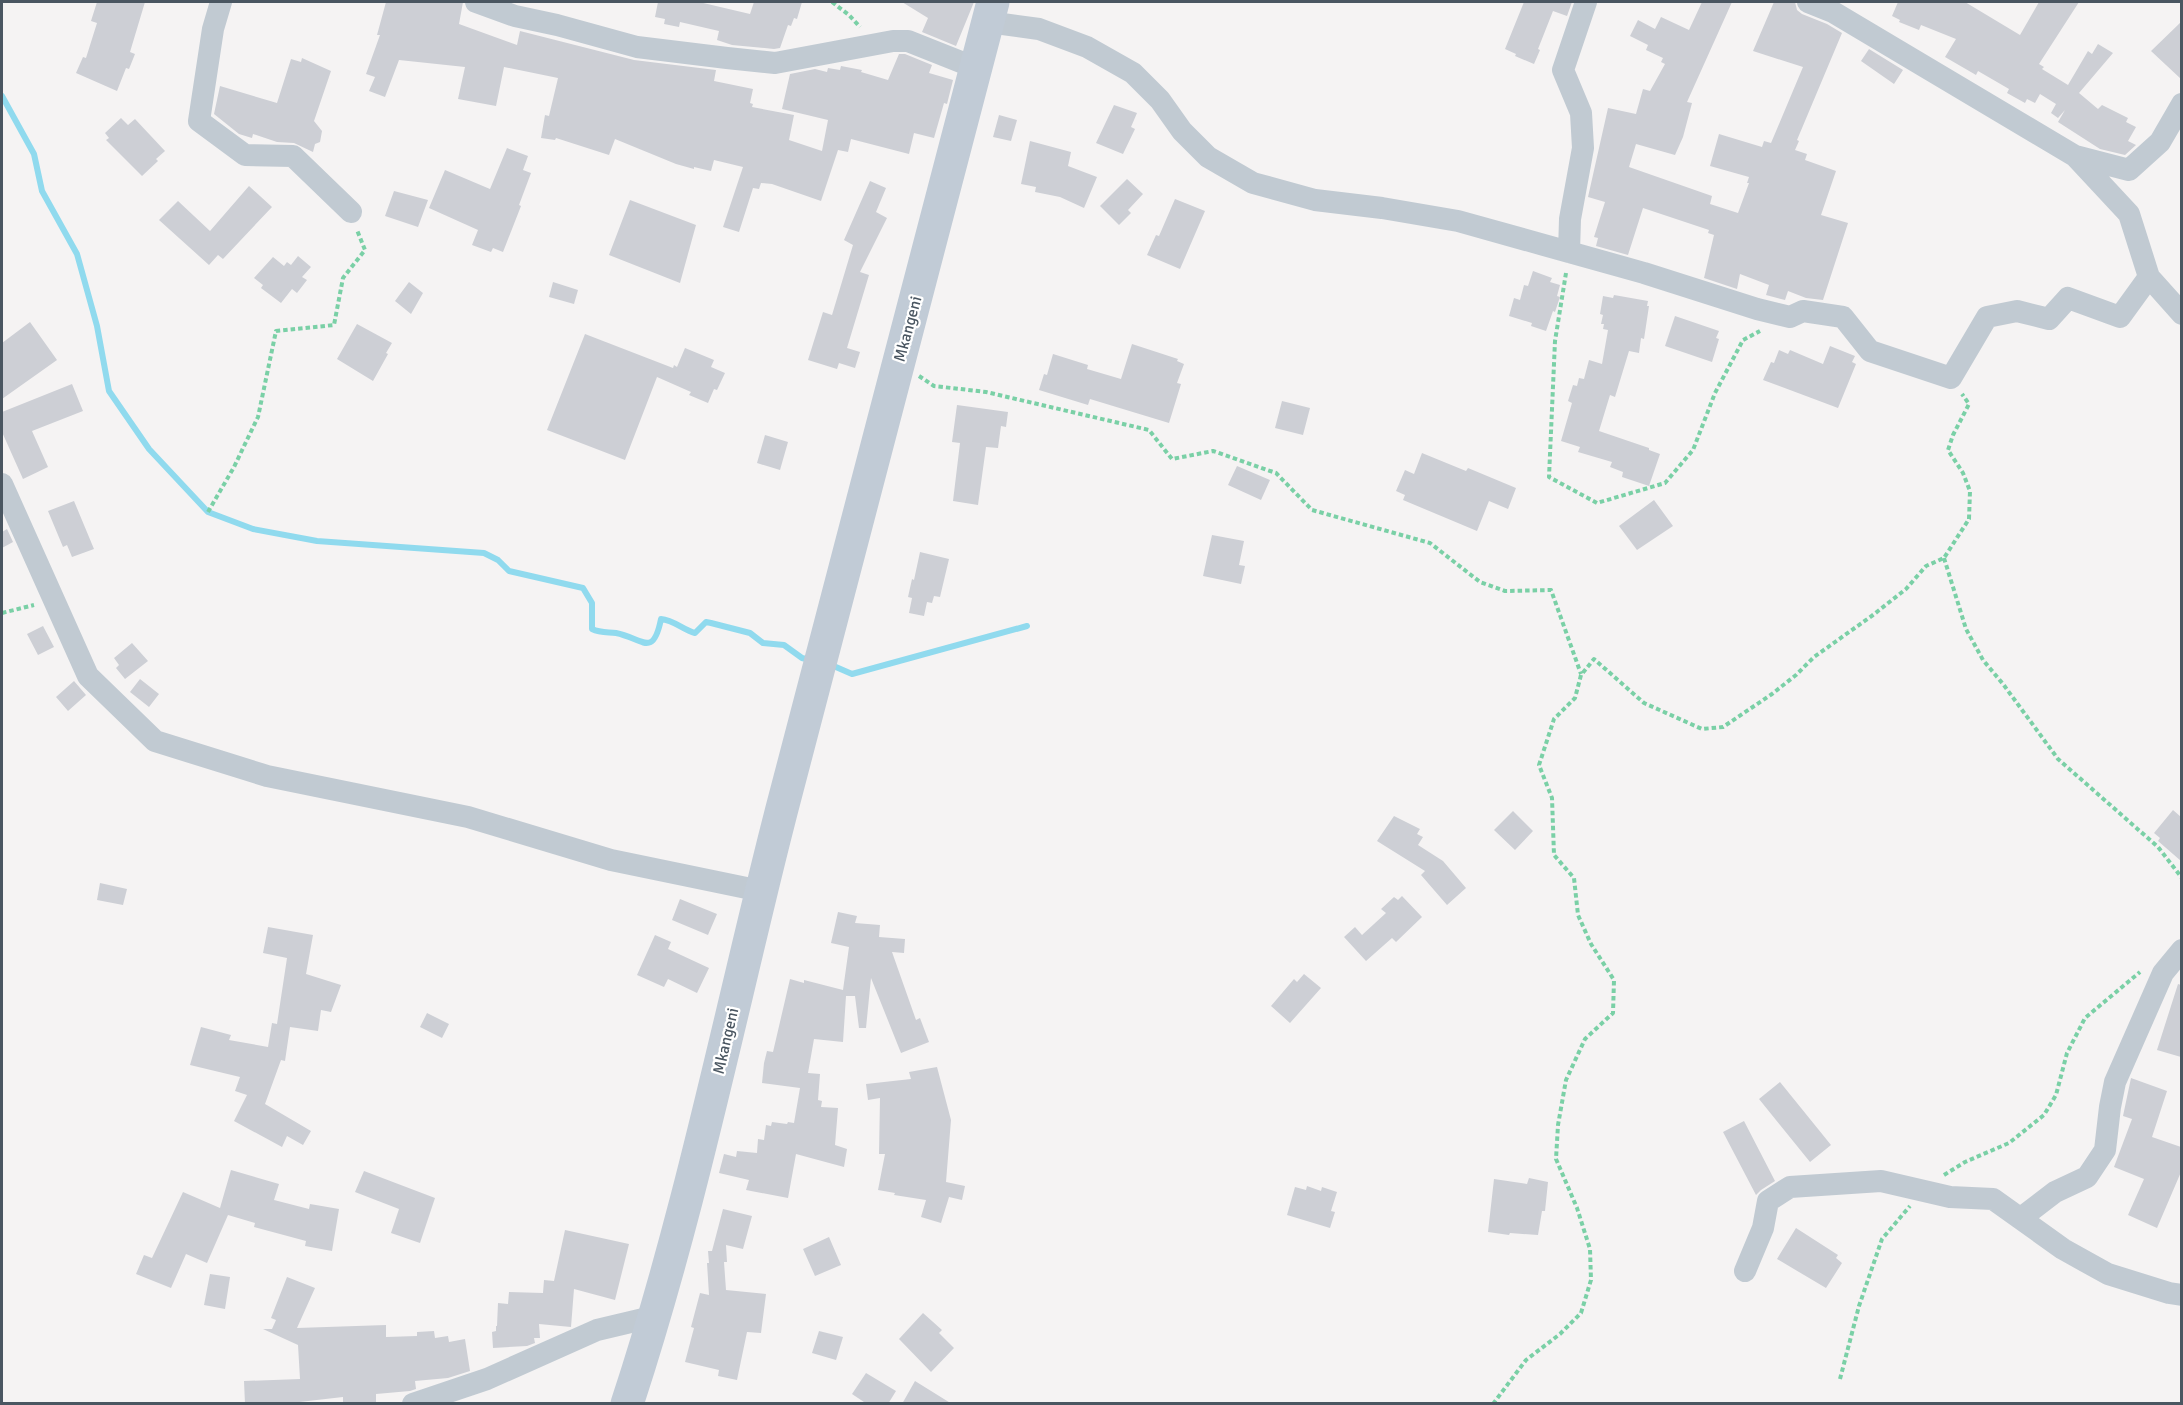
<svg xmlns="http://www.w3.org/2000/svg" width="2183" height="1405" font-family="Signika,sans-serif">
	<rect width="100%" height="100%" fill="#f5f3f3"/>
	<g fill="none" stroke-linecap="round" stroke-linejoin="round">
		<!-- stream -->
		<path stroke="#90daee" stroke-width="6" d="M2 96 34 154 42 191 77 254 97 326 109 391 149 449 208 512 253 529 317 541 484 553 498 560 509 571 583 588 592 603V629C600 633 607 632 616 633 642 638 653 659 661 619 674 620 683 630 695 633L706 622 711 623 750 633 763 643 784 645 802 658 810 660
			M829 664 852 674 1027 626"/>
	</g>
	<!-- building -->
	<path fill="#cdcfd5" d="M97 2H145L130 52 135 54 129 69 126 68 117 91 76 73 83 57 86 58 97 23 91 21Z
		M386 2H463L459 24 517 45 520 31 634 60 716 70 714 81 753 89 750 103 753 104 752 107 794 115 789 140 822 151 828 120 782 109 790 74 815 69 827 72 828 68 840 70 841 66 862 70 861 72 888 80 899 54H905L932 65 929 73 953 80 947 104 944 103 934 138 914 133 909 154 851 139 848 152 838 150 821 201 772 184 761 183 759 189 753 188 739 232 723 227 743 167 714 160 711 171 694 167V169L676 164 615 139 609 155 556 138 555 140 541 138 545 115 549 116 558 78 504 67 496 106 458 99 465 67 399 60 385 97 369 91 375 77 366 74 380 35H377Z
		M658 2H699L750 14 754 2H802L797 19 794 18 791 26 788 25 780 48 774 49 732 45 717 40 719 31 680 22 679 27 664 24 665 19 655 17Z
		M902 2H974L956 46 922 32 928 18Z
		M1524 2H1572L1567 16 1553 11 1538 49 1540 50 1534 64 1515 56 1516 54 1505 49Z
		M1702 2H1732L1687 102 1692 103 1683 137 1675 155 1636 144 1629 167 1712 196 1710 204 1738 213 1749 183H1747L1749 177 1710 166 1719 134 1762 147 1764 141 1771 143 1803 67 1753 51 1774 2H1795L1797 10 1802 14 1827 24 1842 33 1797 140 1799 141 1795 150 1807 154 1805 160 1836 171 1821 215 1848 223 1823 300 1806 298 1788 291 1785 300 1766 295 1769 285 1740 274 1737 289 1704 278 1714 235 1708 233 1709 230 1643 208 1628 255 1596 246 1598 238 1594 237 1605 202 1588 197 1608 108 1636 114 1643 89 1650 91 1665 64 1661 62 1663 58 1646 50 1648 45 1630 36 1638 20 1655 29 1661 17 1689 30Z
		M1898 2H1965L2020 35 2039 2H2079L2039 64 2044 67 2042 69 2068 85 2088 51 2092 54 2098 44 2113 53 2079 93 2098 109 2102 105 2128 118 2126 122 2136 127 2128 141 2136 145 2125 155 2100 149 2058 122 2065 110 2058 118 2051 113 2056 104 2040 94 2035 103 2027 99 2025 103 2007 93 2009 89 1978 71 1976 75 1945 57 1956 39 1921 25 1919 30 1899 22 1900 20 1892 16Z
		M2181 22V79L2151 51Z
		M1869 49 1903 70 1894 84 1861 61Z
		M302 58 331 71 314 121 322 131 320 142 315 144 313 152 294 143 277 142 253 134 252 138 239 134 214 114 220 86 277 103 291 59 301 62Z
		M1114 105 1137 113 1131 127 1135 129 1123 154 1096 143Z
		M999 115 1017 120 1011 141 993 137Z
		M121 118 128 125 135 119 165 151 156 159 158 161 142 176 106 140 109 138 105 133Z
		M1030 141 1071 152 1068 166 1097 177 1084 208 1060 197 1035 192 1036 187 1021 184Z
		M507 148 528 156 523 170 531 173 519 205 521 206 503 252 493 248 491 252 472 245 478 230 429 208 445 170 490 189Z
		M1127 179 1143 194 1128 210 1131 213 1119 225 1100 206Z
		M870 181 886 188 876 212 887 218 860 272 869 275 847 348 860 352 855 368 839 363 837 369 808 360 823 312 832 315 853 245 844 240Z
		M249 186 272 207 223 259 218 255 209 265 159 220 178 201 210 231Z
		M394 191 428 200 418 227 385 216Z
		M1175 199 1205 211 1180 269 1147 255 1156 235 1159 236Z
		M630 200 696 225 680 283 609 255Z
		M298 256 311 267 302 277 307 280 297 293 292 289 281 303 261 288 263 285 254 278 273 257 284 266 287 262 291 265Z
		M1533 271 1552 278 1550 282 1560 285 1557 296 1560 297 1555 312 1553 311 1546 331 1531 326 1532 323 1509 316 1514 298 1520 300 1524 285 1528 286Z
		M409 282 423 293 411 314 395 301Z
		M553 282 578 290 574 304 549 297Z
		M1614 295 1648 301 1647 306H1649L1644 339 1641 338 1639 353 1629 351 1615 397 1610 395 1599 431 1649 448V450L1660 454 1649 486 1622 477 1623 472 1610 467 1612 462 1578 452 1580 447 1561 441 1572 403 1568 401 1573 385 1577 386 1579 378 1584 379 1589 360 1602 364 1608 330 1603 329 1604 324H1601L1603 315 1600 314 1603 296 1613 298Z
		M1675 316 1719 331 1716 338 1719 339 1712 362 1665 346Z
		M30 322 57 360 2 399V343Z
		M357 324 392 343 386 353 388 354 373 381 337 359Z
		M585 334 673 368 674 365 677 367 685 348 714 360 711 367 725 373 717 390 714 389 708 403 689 395 691 392 657 377 625 460 547 430Z
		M1132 344 1178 359 1177 361 1184 364 1177 383 1181 384 1169 423 1090 399 1088 405 1039 390 1044 374 1047 375 1053 354 1088 365 1087 369 1121 379Z
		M1830 346 1855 356 1852 362 1856 364 1838 408 1763 380 1771 362 1774 363 1779 350 1788 354 1790 350 1823 364Z
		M72 384 83 411 32 431 48 467 23 479 2 432V412Z
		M1282 401 1310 408 1303 435 1275 428Z
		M957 405 1008 412 1006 427 1001 426 998 448 986 447 978 505 953 501 960 443 952 442Z
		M765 435 788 442 780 470 757 463Z
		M1422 453 1466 471 1468 468 1516 488 1508 509 1489 501 1477 531 1403 500 1405 495 1396 491 1405 470 1414 474Z
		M1237 466 1270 480 1261 500 1228 485Z
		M1654 500 1673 526 1637 550 1619 526Z
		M74 501 94 549 72 557 67 545 63 547 48 511Z
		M7 529 13 542 2 548V532Z
		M1212 535 1244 541 1239 565 1245 566 1241 584 1203 576Z
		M920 552 949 559 940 597 934 596 932 603 927 602 924 616 909 613 912 598 908 597 912 579 914 580Z
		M43 626 54 647 38 655 27 634Z
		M132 643 148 661 125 679 116 668 119 665 114 658Z
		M140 679 159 694 149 707 130 692Z
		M74 681 86 695 68 711 56 697Z
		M2173 810 2181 817V861L2158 841 2160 838 2154 833Z
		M1513 811 1533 831 1515 850 1494 830Z
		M1394 816 1420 829 1417 834 1423 837 1418 845 1443 861 1466 888 1447 905 1421 875 1425 871 1377 841Z
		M100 883 127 889 123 905 97 900Z
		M1402 896 1422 917 1396 942 1392 938 1366 961 1344 937 1355 927 1362 935 1386 913 1381 909 1394 897 1398 900Z
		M680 899 717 914 708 935 672 920Z
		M838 912 857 916 855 923 880 925 879 937 905 939 904 953 892 952 916 1020 920 1018 929 1042 901 1053 871 978 866 1028H859L855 996H846L843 1042 814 1039 808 1073 820 1074 818 1100 822 1101 821 1107 838 1108 835 1145 847 1149 844 1167 796 1154 788 1198 746 1190 749 1180 719 1173 724 1154 736 1157 737 1151 757 1153 758 1139 764 1140 766 1125 771 1126 772 1122 787 1124 788 1122 794 1123 800 1088 762 1083 764 1063 767 1051 773 1052 790 979 804 983V980L843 990 849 947 831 943Z
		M268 927 313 935 306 974 341 985 331 1012 321 1010 318 1031 290 1027 285 1061 281 1060 265 1104 311 1131 303 1145 287 1136 282 1147 234 1121 247 1095 235 1091 240 1077 190 1065 201 1027 231 1035 229 1040 268 1047 272 1023 277 1024 287 958 263 953Z
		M655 935 671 942 668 949 709 968 697 993 668 979 664 987 637 975Z
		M1304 974 1321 988 1290 1023 1271 1006 1294 979 1297 982Z
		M2178 984 2181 985V1057L2157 1050Z
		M427 1013 449 1024 442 1038 420 1027Z
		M937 1067 951 1120 946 1182 965 1186 962 1200 949 1197 941 1223 921 1217 926 1200 894 1195 895 1193 878 1190 885 1154H879L880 1098 868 1100 866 1084 911 1079 909 1072Z
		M2131 1078 2167 1091 2152 1137 2181 1147V1172L2157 1228 2128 1215 2144 1179 2114 1167 2132 1119 2123 1116Z
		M1780 1082 1831 1145 1810 1162 1759 1099Z
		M1744 1121 1775 1181 1761 1190 1756 1195 1723 1132Z
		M231 1170 279 1184 274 1200 309 1209 310 1204 339 1209 332 1251 305 1246 306 1241 254 1227 255 1223 228 1215 207 1263 186 1254 171 1288 136 1274 144 1255 152 1258 183 1192 220 1208Z
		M364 1171 435 1198 420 1243 391 1233 399 1209 355 1192Z
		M1529 1178 1548 1182 1545 1211H1542L1538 1235 1510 1233 1509 1235 1488 1232 1494 1179 1527 1184Z
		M1307 1186 1321 1191 1322 1187 1337 1192 1331 1211 1335 1212 1330 1228 1287 1215 1295 1187 1306 1190Z
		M723 1209 752 1216 743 1249 726 1245 727 1262H724L726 1290 766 1294 761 1333 747 1332 737 1380 718 1376 719 1370 685 1362 694 1328 691 1327 700 1293 709 1295 707 1263H709L708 1251H712Z
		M1796 1228 1838 1255 1836 1258 1842 1263 1826 1288 1777 1259Z
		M565 1230 629 1244 615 1300 574 1289 571 1327 539 1324 540 1338H534L535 1343 527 1346 493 1348 492 1332 496 1331V1326H497L498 1303 508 1304 509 1292 543 1293 544 1280 554 1281Z
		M829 1237 841 1265 815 1276 803 1249Z
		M210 1274 230 1277 225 1309 204 1305Z
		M287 1277 315 1288 297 1328 386 1325V1337L417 1336V1332L434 1331 435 1338 448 1336 449 1342 465 1339 470 1371 448 1378 415 1381 416 1389 410 1391 376 1394V1404H343V1397L282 1404H245L244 1381 300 1379 298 1345 263 1329H272L276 1320 271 1318Z
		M923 1313 942 1330 939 1333 954 1348 931 1372 899 1339Z
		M819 1331 843 1337 836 1360 812 1353Z
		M866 1373 896 1391 888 1404H867L852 1394Z
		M915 1381 952 1404H902Z"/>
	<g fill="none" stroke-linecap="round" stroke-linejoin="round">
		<!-- path -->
		<path stroke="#7ad0a6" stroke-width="4" stroke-dasharray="4.5 3" stroke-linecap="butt" d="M832 2 849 15 860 27
			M1566 273 1555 341 1549 477 1597 503 1665 483 1693 450 1715 393 1743 340 1760 331
			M919 376 934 386 986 392 1149 430 1172 459 1213 451 1276 473 1312 510 1430 543 1480 582 1505 591 1551 590 1581 674
			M208 512 234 467 258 417 276 331 334 325 343 278 365 250 357 230
			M1944 558 1966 629 1983 660 2003 684 2058 759 2158 847 2182 878
			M2 613 34 605
			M1944 1175 1965 1162 2009 1143 2044 1115 2056 1095 2067 1053 2085 1018 2140 972
			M1840 1379 1859 1306 1882 1239 1910 1206
			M1493 1404 1526 1360 1560 1334 1581 1313 1591 1280 1590 1249 1577 1208 1556 1159 1558 1125 1566 1080 1585 1039 1613 1013 1614 980 1591 944 1578 915 1574 878 1554 855 1552 798 1539 765 1554 719 1575 698 1581 675 1594 659 1644 703 1702 729 1723 727 1772 694 1796 675 1814 657 1873 615 1906 589 1926 566 1944 558 1969 519 1970 491 1963 473 1948 450 1953 435 1969 404 1962 394"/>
		<!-- street -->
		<path stroke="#c1cad2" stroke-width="22" d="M221 2 213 29 199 121 245 155 293 156 351 212
			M476 2 515 16 557 25 637 47 727 58 775 63 893 41H908L976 68
			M1808 2 1833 12 2075 156 2129 170 2160 142 2182 104
			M988 22 1039 29 1087 47 1133 73 1160 100 1182 131 1208 157 1253 183 1315 200 1382 208 1458 221 1644 273 1757 309 1790 317 1803 311 1843 317 1870 351 1951 378 1987 317 2017 311 2049 319 2068 298 2120 317 2149 277
			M2075 156 2129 214 2149 277 2182 314
			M1569 252 1570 219 1583 148 1581 113 1563 70 1586 2
			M2 484 88 676 155 741 267 776 468 817 611 860 761 891
			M2021 1218 2055 1192 2087 1177 2105 1150 2110 1107 2115 1082 2163 973 2182 950
			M1745 1271 1763 1228 1768 1201 1790 1187 1881 1181 1950 1197 1993 1199 2063 1249 2108 1274 2169 1293 2182 1295
			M413 1404 487 1379 597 1330 656 1316"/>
		<!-- secondary -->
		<path stroke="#c1cbd6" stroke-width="33" d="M627 1404C688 1219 727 1028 774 840 845 560 920 281 993 2"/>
	</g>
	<g text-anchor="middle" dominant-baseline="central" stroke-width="4.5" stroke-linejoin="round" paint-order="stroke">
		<!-- street labels -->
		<g font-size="16" fill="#4a5661" stroke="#fff">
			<text transform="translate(908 329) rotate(-75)">Mkangeni</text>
			<text transform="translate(726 1041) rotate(-77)">Mkangeni</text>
		</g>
	</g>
	<!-- border -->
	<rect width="2183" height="1405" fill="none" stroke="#4a5661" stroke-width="6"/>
</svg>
